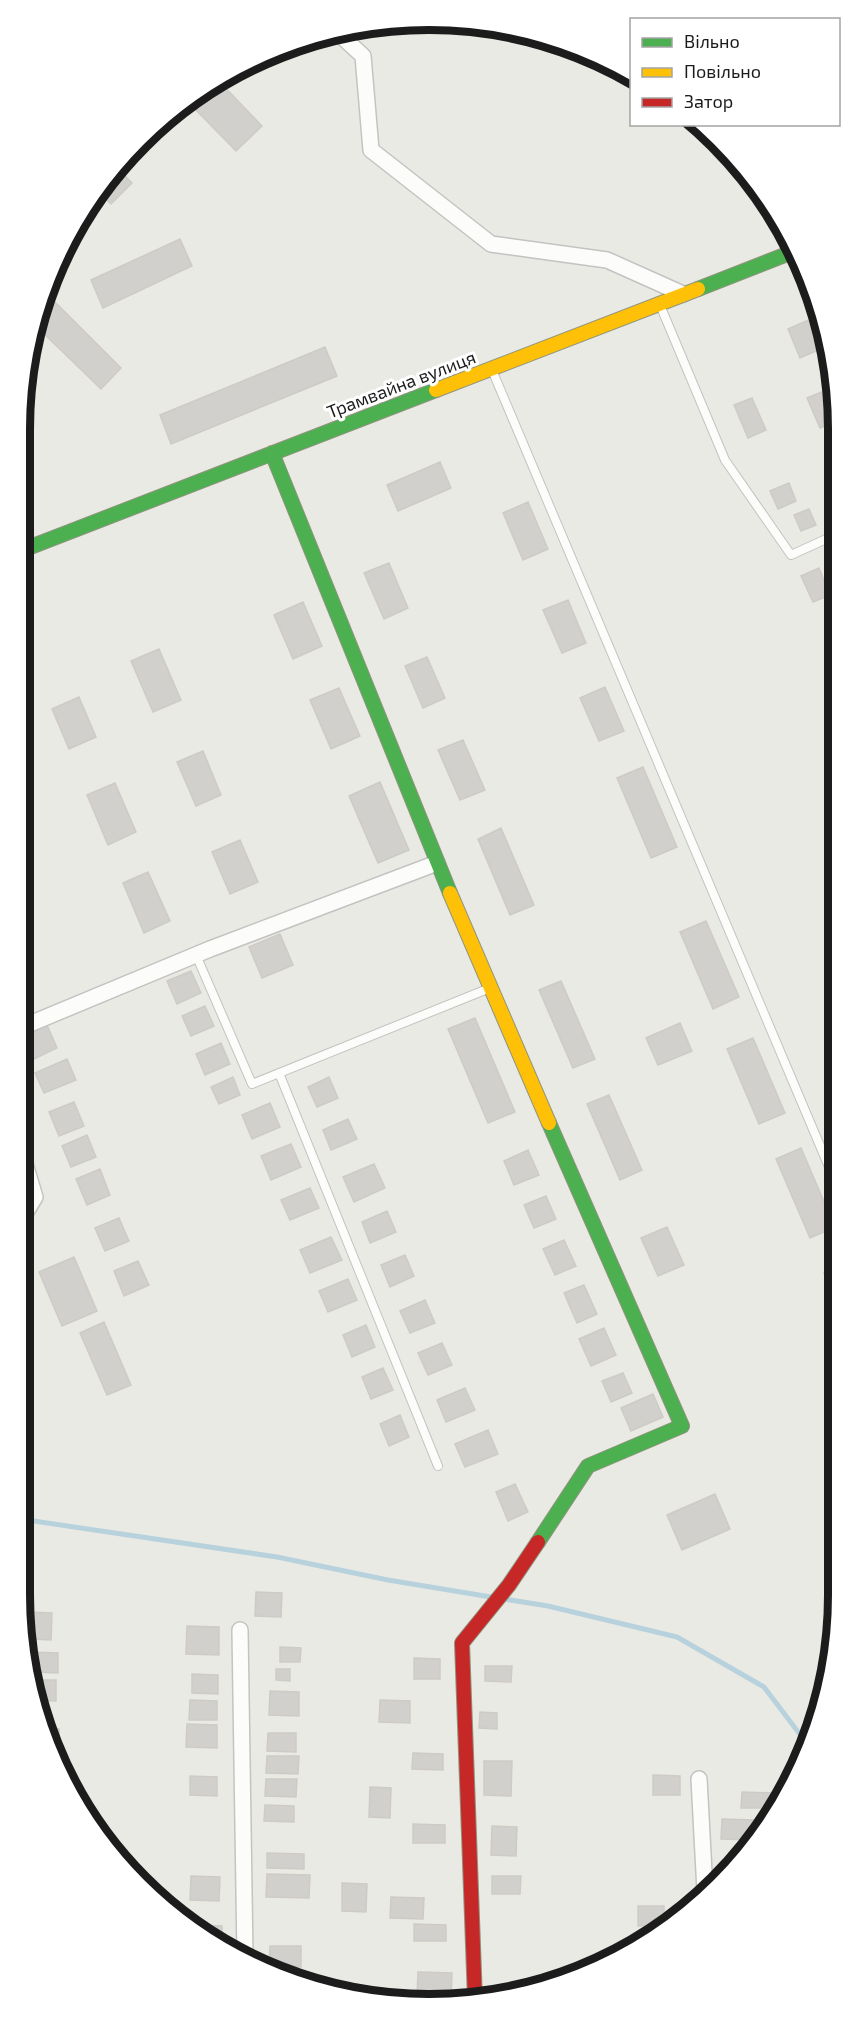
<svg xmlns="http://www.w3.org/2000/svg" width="858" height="2024" font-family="'Exo 2',sans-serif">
	<rect width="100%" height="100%" fill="#eaeae5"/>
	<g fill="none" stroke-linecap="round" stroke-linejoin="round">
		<!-- stream -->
		<path stroke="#b8d2dd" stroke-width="5" d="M20 1519 277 1557 388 1580 491 1597
			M504 1599 548 1606 677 1637 764 1687 808 1745"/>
	</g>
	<!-- building -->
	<path fill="#d1d0cc" stroke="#cecbc6" stroke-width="1.5" d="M218 80 262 126 236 151 186 100Z
		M116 167 132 183 111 204 98 191Z
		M180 239 192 266 103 308 91 280Z
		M52 299 121 368 101 389 36 326 39 312Z
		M813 318 825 347 800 358 788 329Z
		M325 347 337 376 171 444 160 415Z
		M829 389 835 403V422L820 428 807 398Z
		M752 398 766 430 748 438 734 405Z
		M440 462 451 488 398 511 387 485Z
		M20 479 31 490 20 501Z
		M789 483 796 501 778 509 770 491Z
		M835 487V514L826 491Z
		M528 502 548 549 523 560 503 513Z
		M809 509 816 525 801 531 794 515Z
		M389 563 408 608 384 619 364 573Z
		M819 568 830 595 813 602 801 576Z
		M568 600 586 643 562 653 543 610Z
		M303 602 322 646 293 659 274 615Z
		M159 649 181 700 153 712 131 661Z
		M427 657 445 698 423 708 405 666Z
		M605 687 624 731 599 741 580 698Z
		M339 688 360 736 331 749 310 700Z
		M79 697 96 737 69 749 52 709Z
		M463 740 485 790 460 800 438 750Z
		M203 751 221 795 196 806 177 762Z
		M643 767 677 847 651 858 617 778Z
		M380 782 409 850 378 863 349 796Z
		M115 783 136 832 108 845 87 795Z
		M501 828 534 905 510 915 478 839Z
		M240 840 258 882 230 894 212 852Z
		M148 872 170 921 144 933 123 883Z
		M706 921 739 997 713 1009 680 932Z
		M280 934 293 965 262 978 249 947Z
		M20 955 31 985 20 989Z
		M191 971 201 993 177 1004 167 981Z
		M561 981 595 1059 573 1068 539 990Z
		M205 1006 214 1026 191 1036 182 1016Z
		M475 1018 515 1112 488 1123 448 1029Z
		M680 1023 692 1051 658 1065 646 1038Z
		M47 1025 57 1048 32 1060 22 1036Z
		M753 1038 785 1113 759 1124 727 1049Z
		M221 1043 230 1064 205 1075 196 1054Z
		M67 1059 76 1080 44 1093 35 1073Z
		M233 1077 240 1095 219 1104 211 1087Z
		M329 1077 338 1098 317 1107 308 1087Z
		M609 1095 642 1170 620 1180 587 1104Z
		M74 1102 84 1126 59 1136 49 1112Z
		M270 1103 280 1127 252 1139 242 1115Z
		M348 1119 357 1139 331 1150 323 1130Z
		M87 1135 96 1157 71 1167 62 1146Z
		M291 1144 301 1167 271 1180 261 1156Z
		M801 1148 835 1227 810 1238 776 1159Z
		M528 1150 539 1175 514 1185 504 1161Z
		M374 1164 385 1188 354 1202 343 1177Z
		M100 1169 110 1195 87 1205 76 1179Z
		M310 1188 319 1208 290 1220 281 1200Z
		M546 1196 556 1219 534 1228 524 1205Z
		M387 1211 396 1232 370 1243 362 1222Z
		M119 1218 129 1241 105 1251 95 1228Z
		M667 1227 684 1265 658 1276 641 1238Z
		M331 1237 342 1260 310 1273 300 1250Z
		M564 1240 576 1266 555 1275 543 1249Z
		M405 1255 414 1276 390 1287 381 1265Z
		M74 1257 97 1311 62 1326 39 1272Z
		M138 1261 149 1285 124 1296 114 1271Z
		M838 1267V1305L824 1273Z
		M348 1279 357 1300 328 1312 319 1291Z
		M584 1285 597 1314 577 1323 564 1293Z
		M425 1300 435 1323 410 1333 400 1311Z
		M104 1322 131 1385 107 1395 80 1333Z
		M366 1325 375 1347 352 1357 343 1335Z
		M604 1328 616 1355 591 1366 579 1339Z
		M442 1343 452 1365 428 1375 418 1353Z
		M383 1368 393 1390 371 1399 362 1377Z
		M623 1373 632 1393 611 1402 602 1381Z
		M465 1388 475 1410 446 1422 437 1400Z
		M653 1394 663 1417 631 1431 621 1408Z
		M400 1415 409 1437 389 1446 380 1424Z
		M488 1430 498 1454 465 1467 455 1444Z
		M515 1484 528 1512 508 1521 496 1492Z
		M715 1494 730 1529 682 1550 667 1515Z
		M256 1592 282 1593 281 1617 255 1616Z
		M30 1612 52 1613 51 1640 30 1639Z
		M187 1626 219 1627V1655L186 1654Z
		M280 1647 301 1648 300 1662H280Z
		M30 1652 58 1653V1673L32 1672Z
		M414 1658 440 1659V1679H414Z
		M485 1666H512L511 1682 485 1681Z
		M276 1669H290V1681L276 1680Z
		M192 1674 218 1675V1694L192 1693Z
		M34 1680H56V1701L37 1700Z
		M270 1691 299 1692V1716L269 1715Z
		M190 1700 217 1701V1720H189Z
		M380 1700 410 1701V1723L379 1722Z
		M480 1712 497 1713V1729L479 1728Z
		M187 1724 217 1725V1748L186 1747Z
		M42 1729H59V1758H55Z
		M268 1733H296V1752L267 1751Z
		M413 1753 443 1754V1770L412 1769Z
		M267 1756H299L298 1774 266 1773Z
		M484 1761H512L511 1796 484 1795Z
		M653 1775 680 1776V1795H653Z
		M190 1776 217 1777V1796L190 1795Z
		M266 1779H297L296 1797 265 1796Z
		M370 1787 391 1788 390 1818 369 1817Z
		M742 1792 774 1793V1808H741Z
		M265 1805 294 1806V1822L264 1821Z
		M722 1819 753 1820 752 1840 721 1839Z
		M413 1824 445 1825V1843H413Z
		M492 1826 517 1827 516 1856 491 1855Z
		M267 1853 304 1854V1869L267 1868Z
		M267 1874 310 1875 309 1898 266 1897Z
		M191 1876 220 1877 219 1901 190 1900Z
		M492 1876H521L520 1894H492Z
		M342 1883 367 1884 366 1912 342 1911Z
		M391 1897 424 1898 423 1919 390 1918Z
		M638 1906H664V1925L638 1926Z
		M414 1924 446 1925V1941H414Z
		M194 1925 222 1926V1948Z
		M270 1946H301V1967L269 1966Z
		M283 1972H307V1981Z
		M418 1972 452 1973 451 1998 417 1997Z"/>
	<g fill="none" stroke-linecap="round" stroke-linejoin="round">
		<defs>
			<path id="lane" d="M660 305 725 460 791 555 835 535
				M492 370 837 1186
				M196 955 252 1084 490 988
				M279 1073 438 1466"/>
			<path id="street" d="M336 31 363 56 371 150 491 244 607 260 683 294
				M20 1028 210 949 437 863
				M20 1222 35 1197 20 1147
				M240 1630 245 1957
				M699 1779 705 1891"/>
			<path id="fast" d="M698 289 795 251
				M272 453 450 893
				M20 551 436 390
				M538 1542 588 1466 682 1426 549 1123"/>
			<path id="slow" d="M436 390 698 289
				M450 893 549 1123"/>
			<path id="jam" d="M475 2000 462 1643 509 1585 538 1542"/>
		</defs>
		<!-- lane casing -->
		<use href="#lane" stroke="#c3c3c1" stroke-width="10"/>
		<!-- street casing -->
		<use href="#street" stroke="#c3c3c1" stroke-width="18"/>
		<!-- fast casing -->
		<use href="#fast" stroke="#8f947e" stroke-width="16"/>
		<!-- slow casing -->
		<use href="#slow" stroke="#8f947e" stroke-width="16"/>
		<!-- jam casing -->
		<use href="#jam" stroke="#8f947e" stroke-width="16"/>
		<!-- lane -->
		<use href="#lane" stroke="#fcfcfb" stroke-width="8"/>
		<!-- street -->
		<use href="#street" stroke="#fcfcfb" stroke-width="15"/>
		<!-- fast -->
		<use href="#fast" stroke="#4caf50" stroke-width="14"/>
		<!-- slow -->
		<use href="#slow" stroke="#ffc107" stroke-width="14"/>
		<!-- jam -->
		<use href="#jam" stroke="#c62828" stroke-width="14"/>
	</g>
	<g text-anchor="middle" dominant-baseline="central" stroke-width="6" stroke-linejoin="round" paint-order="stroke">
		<!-- street labels -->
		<g font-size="18" fill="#1c1c1c" stroke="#fff">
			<text transform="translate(401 384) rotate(-21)">Трамвайна вулиця</text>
		</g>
	</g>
	<!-- crop -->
	<path d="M0 0H858V2024H0ZM429 30H429A399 399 0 0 1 828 429V1595A399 399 0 0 1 429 1994H429A399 399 0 0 1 30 1595V429A399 399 0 0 1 429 30Z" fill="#fff" fill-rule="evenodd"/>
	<path fill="none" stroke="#1c1c1c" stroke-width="8" d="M429 30H429A399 399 0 0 1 828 429V1595A399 399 0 0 1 429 1994H429A399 399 0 0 1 30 1595V429A399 399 0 0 1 429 30Z"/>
	<!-- legend -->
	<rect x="630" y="18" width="210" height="108" fill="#ffffff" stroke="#a4a4a4" stroke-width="1.5"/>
	<rect x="642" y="38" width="30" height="9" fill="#4caf50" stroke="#a4a4a4" stroke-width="1.5"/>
	<text x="684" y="48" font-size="18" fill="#1c1c1c">Вільно</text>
	<rect x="642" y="68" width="30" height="9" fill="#ffc107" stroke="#a4a4a4" stroke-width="1.5"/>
	<text x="684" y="78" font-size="18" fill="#1c1c1c">Повільно</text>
	<rect x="642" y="98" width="30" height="9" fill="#c62828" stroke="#a4a4a4" stroke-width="1.5"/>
	<text x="684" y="108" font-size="18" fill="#1c1c1c">Затор</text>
</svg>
